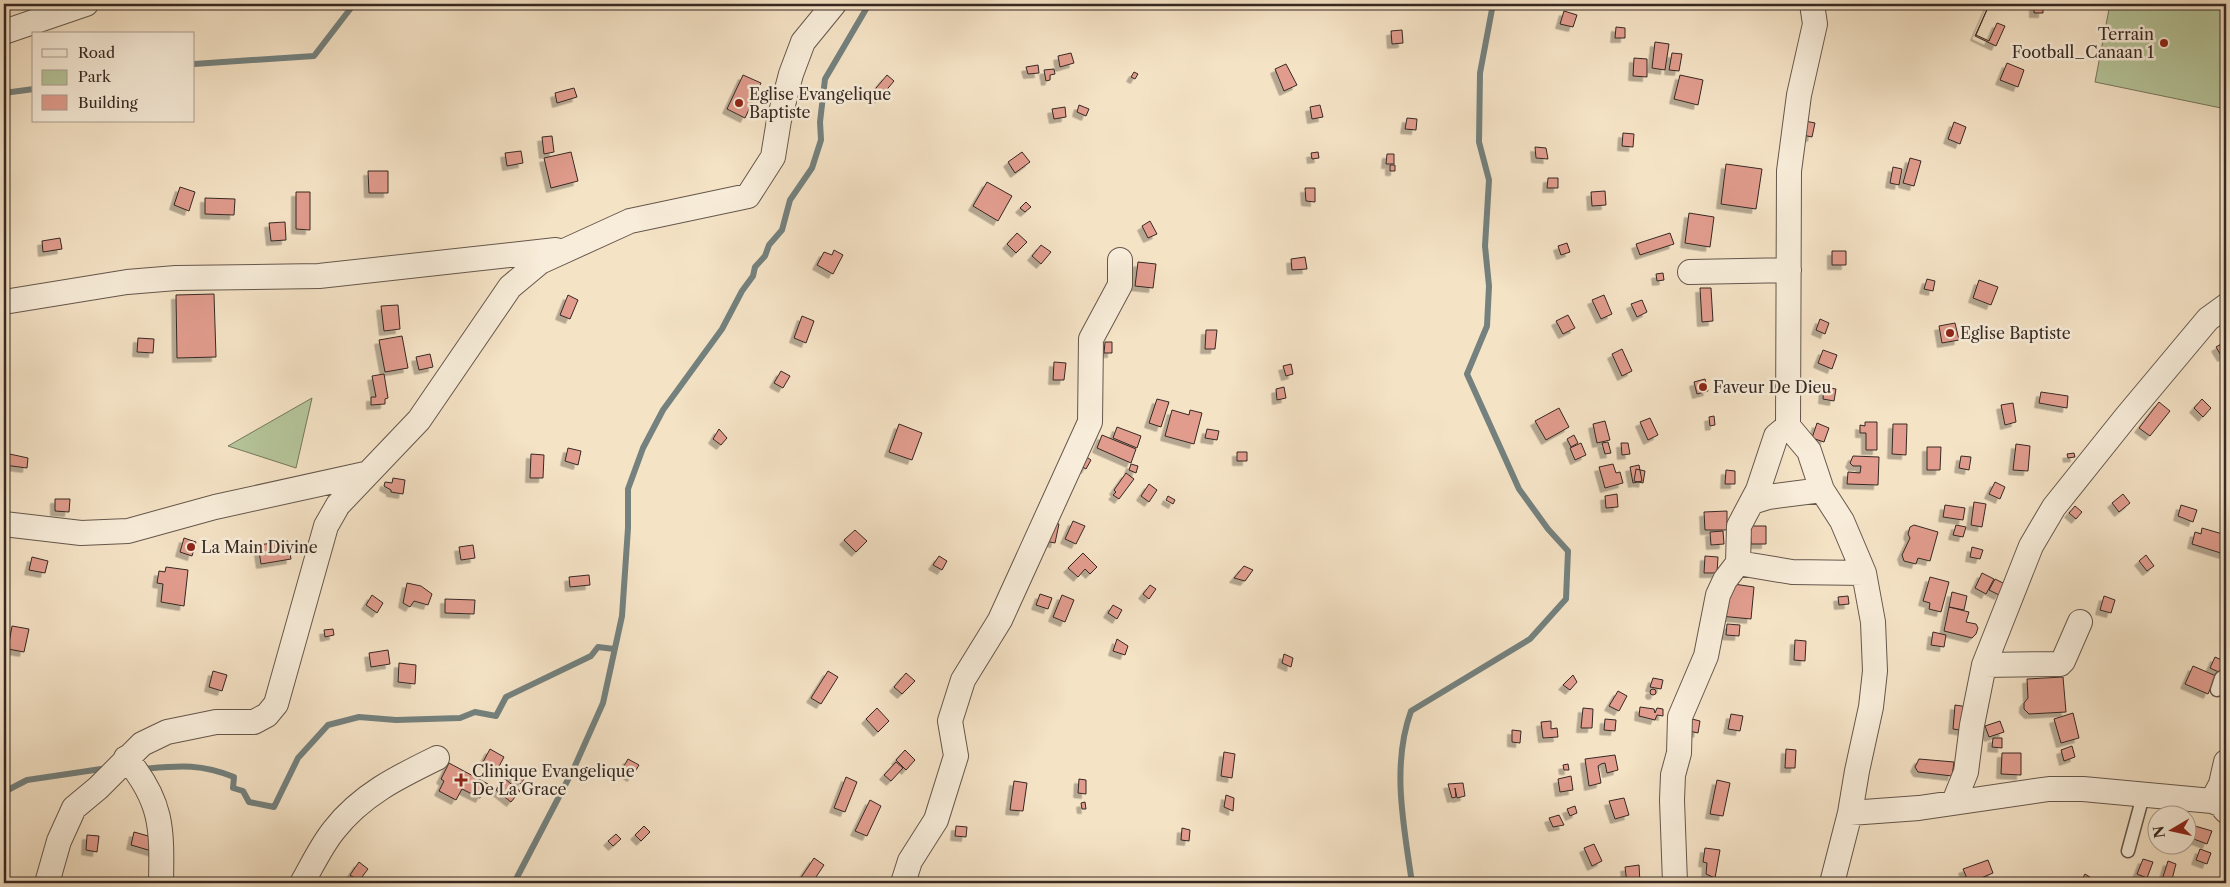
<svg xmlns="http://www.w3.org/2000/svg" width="2230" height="887" font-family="'Libre Caslon Text',serif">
	<defs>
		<filter id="shadow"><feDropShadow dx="-4.5" dy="4.5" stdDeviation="0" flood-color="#0004"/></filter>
	</defs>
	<rect width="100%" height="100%" fill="#f5e3c6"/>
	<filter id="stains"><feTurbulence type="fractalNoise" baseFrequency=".004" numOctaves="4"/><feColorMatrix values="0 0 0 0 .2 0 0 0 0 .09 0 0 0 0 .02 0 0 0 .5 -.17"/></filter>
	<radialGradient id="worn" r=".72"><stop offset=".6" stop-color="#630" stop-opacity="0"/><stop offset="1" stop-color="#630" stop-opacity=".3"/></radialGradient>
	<!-- green -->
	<path fill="#b5c59a" stroke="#76765e" d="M2110 4H2226V109L2095 82Z
		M312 398 296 468 228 446Z"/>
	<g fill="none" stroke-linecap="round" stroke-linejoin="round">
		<!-- stream -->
		<path stroke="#74817e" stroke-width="6" d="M194 64 314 56 354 4
			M4 93 34 89
			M141 769C178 766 199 763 234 777L233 788 243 791 249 802 274 807 298 758 328 725 359 717 396 720 460 718 475 712 496 716 506 697 591 656 598 647 614 649
			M4 792 27 780 108 768
			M514 883 574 768 603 703 622 616 628 528V489L643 448 663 410 722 329 742 291 753 276 755 267 765 256 769 245 782 230 790 200 812 168 821 140 820 122 825 79 869 4
			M1412 883C1404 827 1391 766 1411 711L1530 639 1566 599 1568 551 1548 529 1519 489 1467 374 1487 326 1489 286 1485 246 1489 180 1479 142 1480 73 1493 4"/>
	</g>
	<!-- building -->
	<path fill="#e19c8d" stroke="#362823" filter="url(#shadow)" d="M2034 4H2043V13H2034Z
		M1989 5 1976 35 1989 41 1997 23 2005 26 1996 46 1975 36Z
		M1564 11 1577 15 1573 27 1560 24Z
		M1616 27 1625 28V38H1615Z
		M1402 30 1403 43 1392 44 1391 31Z
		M1655 42 1669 44 1665 70 1652 68Z
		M1071 53 1074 63 1060 67 1058 56Z
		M1672 53 1682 54 1679 71 1669 70Z
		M1634 58 1647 59V77L1633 76Z
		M2007 63 2024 70 2018 87 2000 80Z
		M1286 64 1297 85 1284 91 1275 69Z
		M1038 65 1039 73 1028 74 1026 67Z
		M1054 69 1055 74 1050 75V80L1046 81 1044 70Z
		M1134 72 1138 74 1135 79 1131 77Z
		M743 75 761 83 745 118 727 109Z
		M887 75 894 81 878 100 871 94Z
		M1680 75 1703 80 1698 105 1674 99Z
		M574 88 577 97 557 103 555 93Z
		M1079 105 1089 109 1086 116 1077 112Z
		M1320 105 1323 117 1312 119 1310 107Z
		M1065 107 1066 117 1054 119 1052 109Z
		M1407 118 1417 119 1416 130 1405 129Z
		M1800 120 1815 123 1812 137 1798 134Z
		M1954 122 1966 127 1960 144 1948 139Z
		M1623 133 1634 134 1633 147 1622 146Z
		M552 136 554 152 544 154 542 137Z
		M1535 147 1546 148 1548 159 1536 158Z
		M521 151 523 163 507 166 505 153Z
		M571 152 578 181 551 188 544 158Z
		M1022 152 1030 162 1015 173 1008 162Z
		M1318 152 1319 158 1312 159 1311 153Z
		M1387 154H1394V164H1386Z
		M1910 158 1921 161 1914 186 1903 183Z
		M1726 164 1762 169 1756 209 1721 204Z
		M1390 165H1395V171H1390Z
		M1893 167 1902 169 1899 185 1890 183Z
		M7 171 9 186 4 187V172Z
		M368 171H388V193H369Z
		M1548 178H1558V188H1547Z
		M987 182 1012 196 998 221 973 206Z
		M180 187 195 192 189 211 174 205Z
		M1305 188H1315V202L1306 201Z
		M1605 191 1606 205 1592 206 1591 192Z
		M296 192H310V230L296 229Z
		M205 198 235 199 234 215 205 214Z
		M1026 202 1031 207 1025 212 1020 208Z
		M1689 213 1714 217 1710 247 1685 243Z
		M1150 221 1157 234 1148 238 1142 226Z
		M285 222 286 240 271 241 269 223Z
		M1017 233 1027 242 1016 253 1007 244Z
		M1670 233 1674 244 1640 255 1636 244Z
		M60 238 62 249 43 252 42 241Z
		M1567 243 1570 252 1561 255 1558 246Z
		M1041 245 1051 252 1041 264 1032 256Z
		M834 250 843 255 833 274 817 265 824 252 832 255Z
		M1832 251H1846V265H1832Z
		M1305 257 1307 269 1292 270 1291 259Z
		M1138 262 1156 264 1153 288 1135 286Z
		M1663 273 1664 280 1657 281 1656 274Z
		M1927 279 1935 281 1933 291 1924 289Z
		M1979 280 1998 287 1991 305 1973 298Z
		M1700 288H1711L1713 321 1702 322Z
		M214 294 216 357 177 358 176 295Z
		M568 295 578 300 570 319 560 315Z
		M1604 295 1612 314 1601 319 1592 300Z
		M1642 300 1647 312 1637 317 1631 304Z
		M398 305 400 329 384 331 381 306Z
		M1568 315 1575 328 1563 334 1556 321Z
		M802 316 814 321 806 343 794 338Z
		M1820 319 1829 323 1825 334 1816 330Z
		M1955 323 1959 340 1942 343 1939 326Z
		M1206 330H1217L1215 349H1205Z
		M402 336 408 368 385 372 379 340Z
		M138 338 154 339 153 353 137 352Z
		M2226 341V355L2222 357 2216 347Z
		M1105 342H1112V353H1104Z
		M1622 349 1632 371 1622 376 1612 354Z
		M1823 350 1837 355 1832 369 1818 363Z
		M430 354 433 367 419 370 416 357Z
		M1054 362 1066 363 1064 380H1053Z
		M1291 364 1293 374 1286 376 1283 366Z
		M781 371 790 376 783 388 774 383Z
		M384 374 388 398 385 399V404L371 405V397H376L372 376Z
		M1705 379 1708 391 1697 394 1694 382Z
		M1284 387 1286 398 1277 400 1276 389Z
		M1824 387 1836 389 1834 401 1823 399Z
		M2041 392 2068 396 2067 408 2039 403Z
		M1157 399 1169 402 1161 427 1149 423Z
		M2202 399 2211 408 2203 417 2194 408Z
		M2159 402 2170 411 2150 436 2139 428Z
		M2013 403 2016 422 2005 425 2001 405Z
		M1559 408 1569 427 1546 440 1535 421Z
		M1172 410 1189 415 1190 410 1202 413 1194 444 1165 436Z
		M1714 416 1715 425 1710 426 1709 417Z
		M1650 418 1658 435 1648 440 1640 422Z
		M1605 421 1610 440 1597 443 1593 424Z
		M1865 422H1877V450H1866V433H1860V425L1865 426Z
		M1817 423 1829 428 1824 442 1812 438Z
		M899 424 922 433 912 460 889 452Z
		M1893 424H1907L1906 455 1892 454Z
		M1117 427 1141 436 1137 448 1113 438Z
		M719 429 727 438 721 445 713 439Z
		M1207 429 1219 431 1217 440 1205 438Z
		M1102 435 1136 449 1131 463 1097 448Z
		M1574 435 1578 443 1571 447 1567 439Z
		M1608 442 1611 453 1605 454 1602 443Z
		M1581 443 1586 455 1575 460 1570 448Z
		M1621 443H1628L1630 454 1622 455Z
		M2016 444 2030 446 2028 471 2013 470Z
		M1927 447H1941L1940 470H1927Z
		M568 448 581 451 578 465 565 461Z
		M1237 452H1247V461H1237Z
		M5 453 28 458 27 468 4 465Z
		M2074 453 2075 457 2068 458 2067 454Z
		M531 454 544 455 543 478H530Z
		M1085 456 1091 460 1086 469 1079 465Z
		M1853 456 1879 457 1878 485 1847 484 1848 472 1860 473 1861 466H1853L1850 463Z
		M1961 456 1971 457 1969 470 1959 468Z
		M1131 464 1138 466 1136 473 1129 470Z
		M1613 464 1616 473 1620 472 1623 483 1605 488 1599 467Z
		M1639 465 1642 481 1633 483 1630 467Z
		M1636 469 1645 471 1643 483 1634 481Z
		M1726 470 1735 471V484H1725Z
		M1126 473 1134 479 1119 499 1113 495 1116 492 1114 490Z
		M393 478 405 480 403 494 391 492V490L384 486 385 482 392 483Z
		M1995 482 2005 487 2000 499 1989 494Z
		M1149 484 1157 490 1149 502 1141 496Z
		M1617 494 1618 507 1606 508 1605 496Z
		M2123 494 2130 503 2119 512 2112 503Z
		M1168 496 1175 500 1173 504 1166 500Z
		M55 499H70L69 512 55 511Z
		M1974 502 1986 504 1982 527 1971 525Z
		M1945 505 1965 508 1963 520 1943 517Z
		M2181 505 2197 510 2193 522 2178 516Z
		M2075 506 2082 512 2076 519 2069 513Z
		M1727 511V530H1705L1704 512Z
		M1073 521 1085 526 1076 544 1065 539Z
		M1049 522 1059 524 1055 543 1045 541Z
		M1914 525 1938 532 1930 561 1918 558 1916 564 1904 561 1902 555 1910 538 1908 534 1910 527Z
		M1956 525 1966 527 1963 537 1953 535Z
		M1750 526H1766V544H1751Z
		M2202 528 2226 535 2224 554 2192 544 2195 532 2201 534Z
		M855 530 867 541 856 552 844 540Z
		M1723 531 1724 544 1711 545 1710 532Z
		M184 538 196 542 192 556 180 552Z
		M288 541 291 559 261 564 258 545Z
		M473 545 475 558 461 560 459 547Z
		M1972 547 1983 550 1980 559 1970 557Z
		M1083 553 1097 567 1090 574 1085 569 1078 577 1068 568Z
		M2146 555 2154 566 2147 571 2139 561Z
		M939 556 947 561 942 570 933 565Z
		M1705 556 1718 557 1717 573H1704Z
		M32 557 48 561 45 573 29 570Z
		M1244 566 1253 570 1245 581 1234 578Z
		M166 567 188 570 184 606 161 602 163 584 157 583 159 571 165 572Z
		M1982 573 1994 579 1986 594 1975 588Z
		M589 575 590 585 570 587 569 577Z
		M1930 577 1949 582 1941 612 1929 609 1930 603 1923 601Z
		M1995 579 2005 584 1999 595 1989 590Z
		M407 583 421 586 432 594 428 605 414 601 410 607 403 603Z
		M1727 583 1754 587 1751 619 1720 616Z
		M1150 585 1156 589 1149 599 1143 594Z
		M1952 592 1967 596 1964 610 1949 607Z
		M1040 594 1052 598 1048 609 1036 605Z
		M372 595 383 603 377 613 366 605Z
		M1062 595 1074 600 1065 622 1053 617Z
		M1848 596 1849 604 1839 605 1838 597Z
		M2104 596 2115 600 2111 613 2100 610Z
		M445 599 475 600 474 614 445 613Z
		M1113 605 1122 610 1117 619 1108 613Z
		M1949 607 1969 612 1966 622 1976 624 1978 628 1976 634 1972 638 1944 631Z
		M1727 624 1740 625 1739 636 1726 635Z
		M12 626 29 629 24 652 8 649Z
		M333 629 334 635 325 637 324 630Z
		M1933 632 1946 635 1944 647 1931 645Z
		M1117 639 1128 646 1125 655 1113 651Z
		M1795 640 1806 641 1805 661 1794 660Z
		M388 650 390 664 371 667 369 653Z
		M1284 654 1293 658 1291 667 1282 663Z
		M2215 657 2226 662 2223 674 2210 668Z
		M399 663 416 665 415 684 398 682Z
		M2193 666 2216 676 2208 694 2185 684Z
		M213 671 227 675 222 691 209 687Z
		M828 671 838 677 821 704 811 698Z
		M906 673 915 681 902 694 894 687Z
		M1573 675 1577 682 1570 690 1563 685Z
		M2063 677 2066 712 2029 714 2024 709V703L2028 698 2027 679Z
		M1653 678 1663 680 1661 689 1650 687Z
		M1650 692a3 3 0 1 1 6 0a3 3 0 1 1-6 0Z
		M1618 691 1627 696 1619 711 1609 706Z
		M1955 705 1968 707 1966 731 1953 729Z
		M1640 707 1654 709 1655 713 1657 708 1663 709V716L1657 715 1655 720 1639 716Z
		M877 708 889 721 878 732 866 719Z
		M1583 708 1593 709 1592 728H1581Z
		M2073 713 2079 738 2061 743 2054 719Z
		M1731 714 1743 716 1740 731 1728 729Z
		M1688 718 1700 721 1698 733 1685 730Z
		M1605 719 1616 720 1615 731 1604 730Z
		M1551 721V729L1557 728 1558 737 1543 738 1541 722Z
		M2000 721 2004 732 1989 737 1985 726Z
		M1512 730 1521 731 1520 743 1512 742Z
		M1993 738H2002V748L1992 747Z
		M2072 746 2075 757 2064 761 2061 750Z
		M490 749 504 757 497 770 483 762Z
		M1786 749 1796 750 1795 768H1785Z
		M905 750 915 760 906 770 896 760Z
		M1224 752 1235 754 1232 778 1221 776Z
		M2002 753H2021V775L2001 774Z
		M1615 755 1618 770 1607 773 1605 763 1601 764 1598 766 1601 783 1589 786 1585 759Z
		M628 759 639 765 632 777 621 771Z
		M1919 759 1954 762 1952 776 1918 772 1915 767Z
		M896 762 903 768 891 781 884 775Z
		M449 763 488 784 480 798 462 789 456 800 439 791 444 781 441 779Z
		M1568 764 1569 770H1564L1563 765Z
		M516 767 527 774 521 784 510 776Z
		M1571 776 1573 790 1560 792 1558 779Z
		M846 777 857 782 845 812 834 808Z
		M505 779 520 791 511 802 496 790Z
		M1079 779 1086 780V794L1078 793Z
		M1717 780 1730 783 1723 816 1710 814Z
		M1014 781 1027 783 1023 811 1010 810Z
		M1463 783 1465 796 1457 798 1455 788 1456 797 1452 798 1448 784Z
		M1226 795 1234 798 1233 811 1224 807Z
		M1624 798 1629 815 1615 819 1609 801Z
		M870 800 881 806 867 836 855 831Z
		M1085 802 1086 809H1082L1081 803Z
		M1575 806 1577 813 1570 816 1567 809Z
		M1559 815 1564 825 1553 827 1549 818Z
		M644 826 650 832 641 841 635 835Z
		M956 826 967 827 966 837 955 836Z
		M2195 826 2212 831 2207 844 2191 838Z
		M1182 828 1190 830 1189 841 1181 840Z
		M134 832 159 839 155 852 131 845Z
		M616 834 621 839 613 846 608 841Z
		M87 835 99 836 97 852 86 850Z
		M1594 844 1602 861 1592 866 1584 848Z
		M1705 848 1720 850 1715 878 1706 874 1707 863 1703 862Z
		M2200 849 2211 853 2207 864 2196 860Z
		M814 858 824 865 812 883H806L800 879Z
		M2143 859 2153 862 2147 878 2137 874Z
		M1988 860 1993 873 1969 883 1963 869Z
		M2168 861 2176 864 2171 883 2162 880Z
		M359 862 368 869 359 881 350 875Z
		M1639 865 1640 883H1627L1625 867Z
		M2085 874 2093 879 2091 883H2080Z"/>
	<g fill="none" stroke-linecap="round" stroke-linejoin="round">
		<defs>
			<path id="service" d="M2217 690 2221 678 2226 675
				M2128 851 2143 796"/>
			<path id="minor" d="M1812 4 1815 24 1799 95 1789 171 1788 426 1809 451 1822 490 1842 521 1864 573 1873 622 1875 671 1871 707 1857 771 1850 813 1832 883
				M4 32 86 4
				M1690 272 1789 270
				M4 302 127 282 176 278 319 276 556 250
				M1752 502 1768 497 1822 490
				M4 524 81 533 128 531 215 507 365 474
				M1738 563 1792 572 1864 573
				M1984 665 2060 664 2063 661 2080 622
				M126 758C163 802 162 829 161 883
				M2212 801 2221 784 2226 762
				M1954 802 1966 772 1972 725 1984 665 2031 546 2054 507 2126 417 2208 319 2226 306
				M1850 813 1919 808 2049 789H2083L2212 801 2220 804 2226 811
				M47 883 59 841 74 808 98 788 142 744 167 732 216 722H254L267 715 276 704 326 526 338 505 419 420 510 287 540 262 630 221 748 196 773 157 779 120 791 74 803 42 834 4
				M302 883C312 866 321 846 334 830 361 795 398 777 437 758
				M903 883 910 861 936 820 956 756 950 721 963 680 1000 620 1090 422 1091 339 1120 285V260
				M1675 883 1672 800 1673 775 1679 753 1680 717 1706 656 1718 595 1725 580 1738 563 1739 526 1758 490 1776 436 1788 426"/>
		</defs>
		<!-- service casing -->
		<use href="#service" stroke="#66574c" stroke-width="15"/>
		<!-- minor casing -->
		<use href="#minor" stroke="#66574c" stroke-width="26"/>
		<!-- service -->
		<use href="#service" stroke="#f8edda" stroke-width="12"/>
		<!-- minor -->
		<use href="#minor" stroke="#f8edda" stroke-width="24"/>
	</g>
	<!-- markers -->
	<g fill="#8f2418" stroke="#f8edda" stroke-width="2">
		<circle cx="2164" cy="43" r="5"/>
		<circle cx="739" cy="103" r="5"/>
		<circle cx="1950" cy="333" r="5"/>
		<circle cx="1703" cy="387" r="5"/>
		<circle cx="191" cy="547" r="5"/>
		<path d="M458.5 772.5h5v5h5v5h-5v5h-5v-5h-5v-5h5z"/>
	</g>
	<g text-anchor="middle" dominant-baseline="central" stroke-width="5" stroke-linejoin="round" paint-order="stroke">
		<!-- poi labels -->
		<g font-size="16" fill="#362823" stroke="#f8edda" text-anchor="start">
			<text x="2154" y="34" text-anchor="end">Terrain<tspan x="2154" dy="18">Football_Canaan 1</tspan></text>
			<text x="749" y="94">Eglise Evangelique<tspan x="749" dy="18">Baptiste</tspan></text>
			<text x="1960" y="333">Eglise Baptiste</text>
			<text x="1713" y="387">Faveur De Dieu</text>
			<text x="201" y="547">La Main Divine</text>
			<text x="472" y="771">Clinique Evangelique<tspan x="472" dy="18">De La Grace</tspan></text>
		</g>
	</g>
	<!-- margin -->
	<rect width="2230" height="887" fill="none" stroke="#f5e3c6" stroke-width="20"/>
	<rect x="5" y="5" width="2220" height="877" fill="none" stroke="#362823" stroke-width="2.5"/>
	<rect x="10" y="10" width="2210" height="867" fill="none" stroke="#362823"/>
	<!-- legend -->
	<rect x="32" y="32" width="162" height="90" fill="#f8edda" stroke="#aa9e91"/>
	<rect x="42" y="49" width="25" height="8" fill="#f8edda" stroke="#aa9e91"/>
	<text x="78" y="58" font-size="15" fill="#362823">Road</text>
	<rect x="42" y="70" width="25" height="15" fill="#b5c59a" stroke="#aa9e91"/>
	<text x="78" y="82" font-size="15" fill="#362823">Park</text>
	<rect x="42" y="95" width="25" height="15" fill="#e19c8d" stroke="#aa9e91"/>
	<text x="78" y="108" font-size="15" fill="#362823">Building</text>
	<!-- north arrow -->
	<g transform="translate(2172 830) rotate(261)"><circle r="24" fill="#f8edda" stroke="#aa9e91"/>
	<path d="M0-4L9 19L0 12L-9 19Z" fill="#8f2418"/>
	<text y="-8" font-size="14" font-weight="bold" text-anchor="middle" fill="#362823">N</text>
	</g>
	<rect width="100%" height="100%" filter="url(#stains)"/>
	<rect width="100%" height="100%" fill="url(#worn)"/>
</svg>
